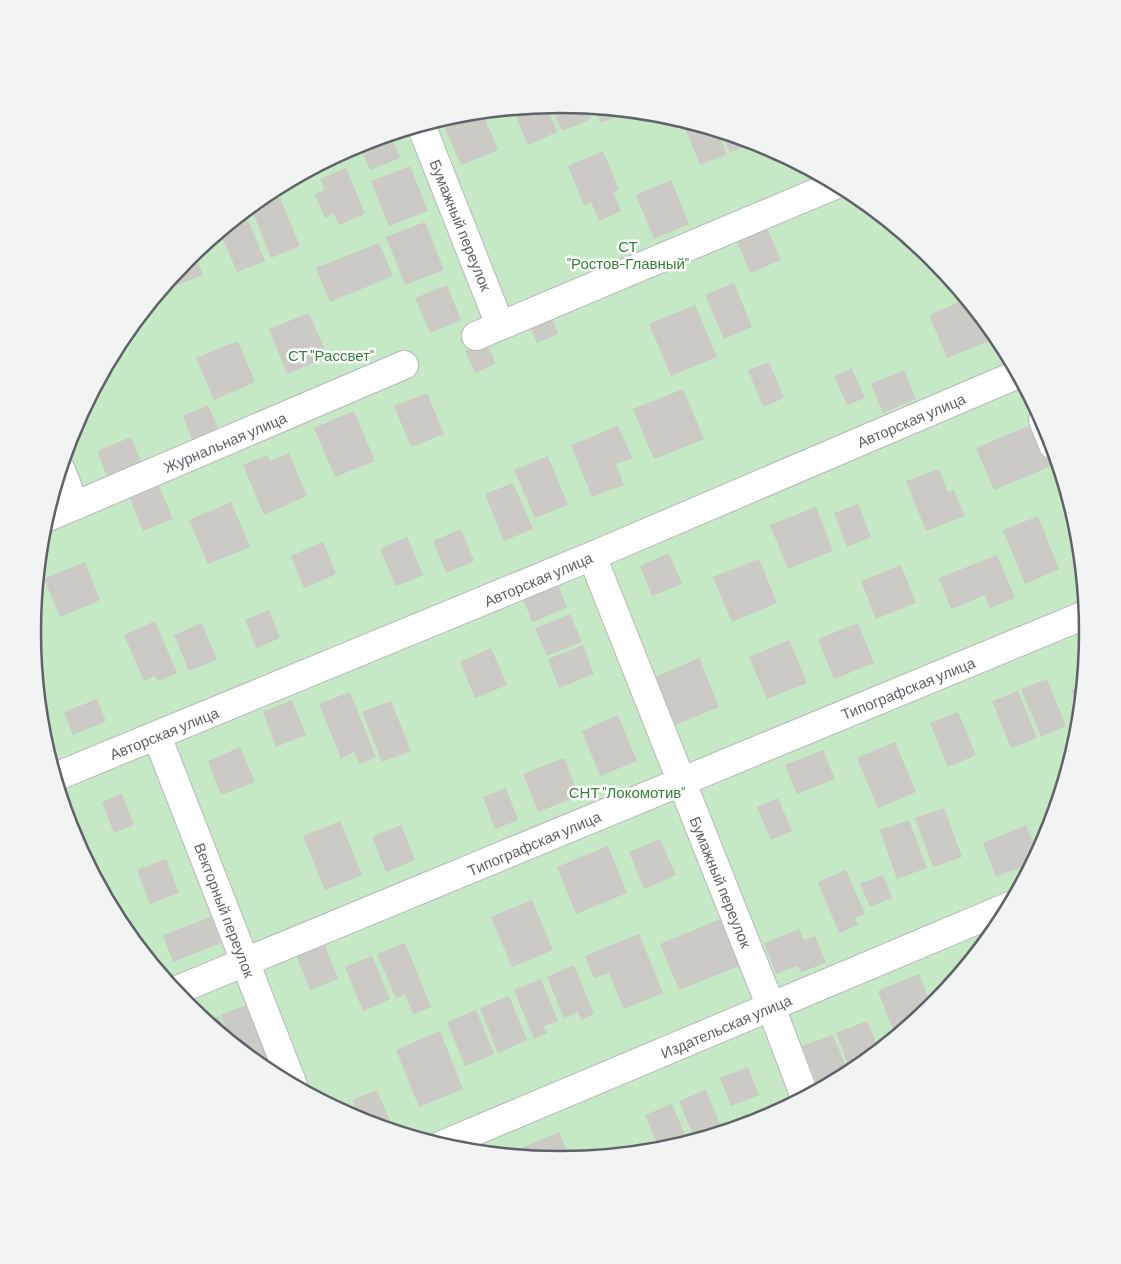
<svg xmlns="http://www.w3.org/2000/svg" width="1121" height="1264" font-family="Barlow,sans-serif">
	<rect width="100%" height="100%" fill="#f1efe8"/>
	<!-- green -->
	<path fill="#c5e8c5" d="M34 632a526 526 0 1 1 1052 0a526 526 0 1 1-1052 0Z"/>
	<!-- building -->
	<path fill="#cccac5" d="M561 104 586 107 591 119 562 131 551 105Z
		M546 105 557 132 528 145 513 109Z
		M594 107 630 111 601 123Z
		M483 113 498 150 461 165 445 128Z
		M682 120 717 130 727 154 700 165Z
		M721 132 756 142 730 153Z
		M391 134 400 158 370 170 359 144Z
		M603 151 619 190 613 192 621 211 599 221 591 202 584 205 568 166Z
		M410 166 428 211 389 226 371 181Z
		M346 168 365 214 339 225 334 213 325 218 315 194 325 190 320 179Z
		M671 180 689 224 654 239 636 195Z
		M280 198 300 246 271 258 252 210Z
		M245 213 265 261 237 272 220 232Z
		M425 222 444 270 405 285 386 237Z
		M766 226 781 260 750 273 736 239Z
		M379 243 393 276 330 302 316 268Z
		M194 253 203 275 171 287 169 281 187 258Z
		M734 283 752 327 724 339 705 295Z
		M447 285 461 320 430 333 415 298Z
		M967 299 998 337 947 358 929 315Z
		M695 305 717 357 671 376 649 324Z
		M309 313 328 357 287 374 269 329Z
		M550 314 558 334 537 343 529 322Z
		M238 341 255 382 214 400 196 358Z
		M487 343 496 364 475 373 465 351Z
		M769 362 784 398 763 407 748 370Z
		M852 368 865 398 847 405 834 376Z
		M904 370 916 399 883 413 871 384Z
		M683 389 704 439 654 459 633 409Z
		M427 393 444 434 411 447 394 406Z
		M208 405 219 431 193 442 183 416Z
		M354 411 375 461 335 477 314 428Z
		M1034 424 1051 466 994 490 976 448Z
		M618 426 632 458 616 464 624 485 592 497 571 445Z
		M131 437 142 464 108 479 97 451Z
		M289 453 307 496 264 515 243 465 267 455 270 461Z
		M548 456 568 505 535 518 514 470Z
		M939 469 948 492 954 490 965 516 926 531 906 481Z
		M156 479 173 519 143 531 127 491Z
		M513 483 533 529 504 541 485 494Z
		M231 502 250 547 208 564 189 520Z
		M858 504 871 537 847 547 834 513Z
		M816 507 833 551 788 569 770 525Z
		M1038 516 1059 569 1025 584 1003 530Z
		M461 529 474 561 446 573 433 541Z
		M407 537 423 575 396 586 380 549Z
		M323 542 336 574 304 588 291 556Z
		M669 553 682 584 652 596 640 566Z
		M997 555 1015 598 990 608 985 595 951 609 939 578Z
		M759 559 777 603 732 622 713 577Z
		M85 562 100 600 60 617 44 579Z
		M901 565 916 603 876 619 861 581Z
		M556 579 567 608 532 622 521 593Z
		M269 610 280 638 256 648 245 620Z
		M570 614 582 642 547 656 535 628Z
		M155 621 177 673 158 681 155 676 144 681 124 635Z
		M202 623 217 660 189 671 174 635Z
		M858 623 874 663 834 679 818 639Z
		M789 640 807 683 767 699 749 657Z
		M583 645 594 674 559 688 548 659Z
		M491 648 507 685 475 698 460 662Z
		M699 658 719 707 675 725 655 677Z
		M1047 679 1066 726 1041 737 1021 689Z
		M1083 685 1082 695 1081 713 1071 690Z
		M1018 691 1037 738 1011 748 992 701Z
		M350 692 376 757 359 764 354 752 341 758 319 704Z
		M97 699 106 721 73 735 64 712Z
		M292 700 306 735 276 747 263 712Z
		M391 701 411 751 382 762 362 712Z
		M958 712 976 755 948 767 930 723Z
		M618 715 637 761 600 776 582 731Z
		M895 742 916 792 878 808 857 758Z
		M240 747 255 782 221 795 208 761Z
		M823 750 835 779 797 794 785 765Z
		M564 758 579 796 538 812 523 774Z
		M506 788 518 820 495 829 483 797Z
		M122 794 134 825 114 833 102 802Z
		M778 798 792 831 771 840 757 807Z
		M944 808 962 857 933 867 915 818Z
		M909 820 927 868 897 879 880 830Z
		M340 821 362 875 325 890 303 836Z
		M401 825 415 860 386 872 372 837Z
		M1026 825 1038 854 1034 862 996 877 983 843Z
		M660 839 676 875 644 889 629 852Z
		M608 846 627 893 576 914 557 867Z
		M166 859 179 893 150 904 137 870Z
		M846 870 865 914 855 918 858 925 839 933 818 882Z
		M883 875 892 898 870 907 860 884Z
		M532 900 553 950 512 967 491 917Z
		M728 916 747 963 679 990 660 944Z
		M211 917 221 943 173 962 163 935Z
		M799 929 804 940 815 936 826 963 801 972 798 966 776 974 764 943Z
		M639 934 663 993 624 1009 609 973 594 978 585 956Z
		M324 943 338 979 310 990 296 955Z
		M405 943 431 1007 413 1014 405 994 396 998 377 954Z
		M372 956 390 999 363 1011 345 967Z
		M574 965 594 1014 581 1020 578 1012 564 1018 547 977Z
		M919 974 929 999 938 995 939 999 934 1006 901 1032 895 1035 878 991Z
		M541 979 558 1021 544 1026 547 1033 534 1039 514 990Z
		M509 996 527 1040 498 1053 480 1008Z
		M250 1003 278 1072 272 1074 232 1042 221 1015Z
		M476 1010 494 1054 465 1066 447 1022Z
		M219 1016 228 1039 207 1021Z
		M867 1021 879 1050 851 1072 836 1033Z
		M440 1031 463 1089 419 1107 396 1050Z
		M833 1035 849 1074 819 1090 802 1046Z
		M748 1067 759 1095 731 1106 720 1078Z
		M377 1090 390 1121 378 1126 360 1120 352 1100Z
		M706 1090 723 1132 695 1140 679 1101Z
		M672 1104 688 1142 660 1150 645 1115Z
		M559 1132 570 1159 560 1160 505 1155Z"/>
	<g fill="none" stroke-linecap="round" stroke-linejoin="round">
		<defs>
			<path id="street" d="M421 125 500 325
				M476 336 837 184
				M1043 420 1053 445
				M61 470 75 506
				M46 518 404 365
				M592 556 771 1007 805 1097
				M157 736 293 1085
				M55 777 592 556 1018 374
				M175 991 1087 614
				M442 1145 1010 906"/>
		</defs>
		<!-- street casing -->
		<use href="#street" stroke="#b5b8bc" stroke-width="30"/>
		<!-- street -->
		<use href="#street" stroke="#fff" stroke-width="28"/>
	</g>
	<g text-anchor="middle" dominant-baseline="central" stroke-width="5" stroke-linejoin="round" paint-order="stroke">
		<!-- street labels -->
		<g font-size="15" fill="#5f6368" stroke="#fff">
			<text transform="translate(461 225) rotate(68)">Бумажный переулок</text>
			<text transform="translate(911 420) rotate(-23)">Авторская улица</text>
			<text transform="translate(225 442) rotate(-23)">Журнальная улица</text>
			<text transform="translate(538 579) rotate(-23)">Авторская улица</text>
			<text transform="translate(908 688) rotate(-22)">Типографская улица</text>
			<text transform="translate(164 733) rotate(-22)">Авторская улица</text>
			<text transform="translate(534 843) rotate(-23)">Типографская улица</text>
			<text transform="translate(721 882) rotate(68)">Бумажный переулок</text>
			<text transform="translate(225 910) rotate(69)">Векторный переулок</text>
			<text transform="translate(726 1026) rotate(-23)">Издательская улица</text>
		</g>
		<!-- park labels -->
		<g font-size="15" fill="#348238" stroke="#fff">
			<text x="628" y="246">СТ<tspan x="628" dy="17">"Ростов-Главный"</tspan></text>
			<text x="331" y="355">СТ "Рассвет"</text>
			<text x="627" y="792">СНТ "Локомотив"</text>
		</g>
	</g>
	<!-- crop -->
	<path d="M0 0H1121V1264H0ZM41 632a519 519 0 1 1 1038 0a519 519 0 1 1-1038 0Z" fill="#f2f3f3" fill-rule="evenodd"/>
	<path fill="none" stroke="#5f6368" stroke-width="2.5" d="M41 632a519 519 0 1 1 1038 0a519 519 0 1 1-1038 0Z"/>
</svg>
